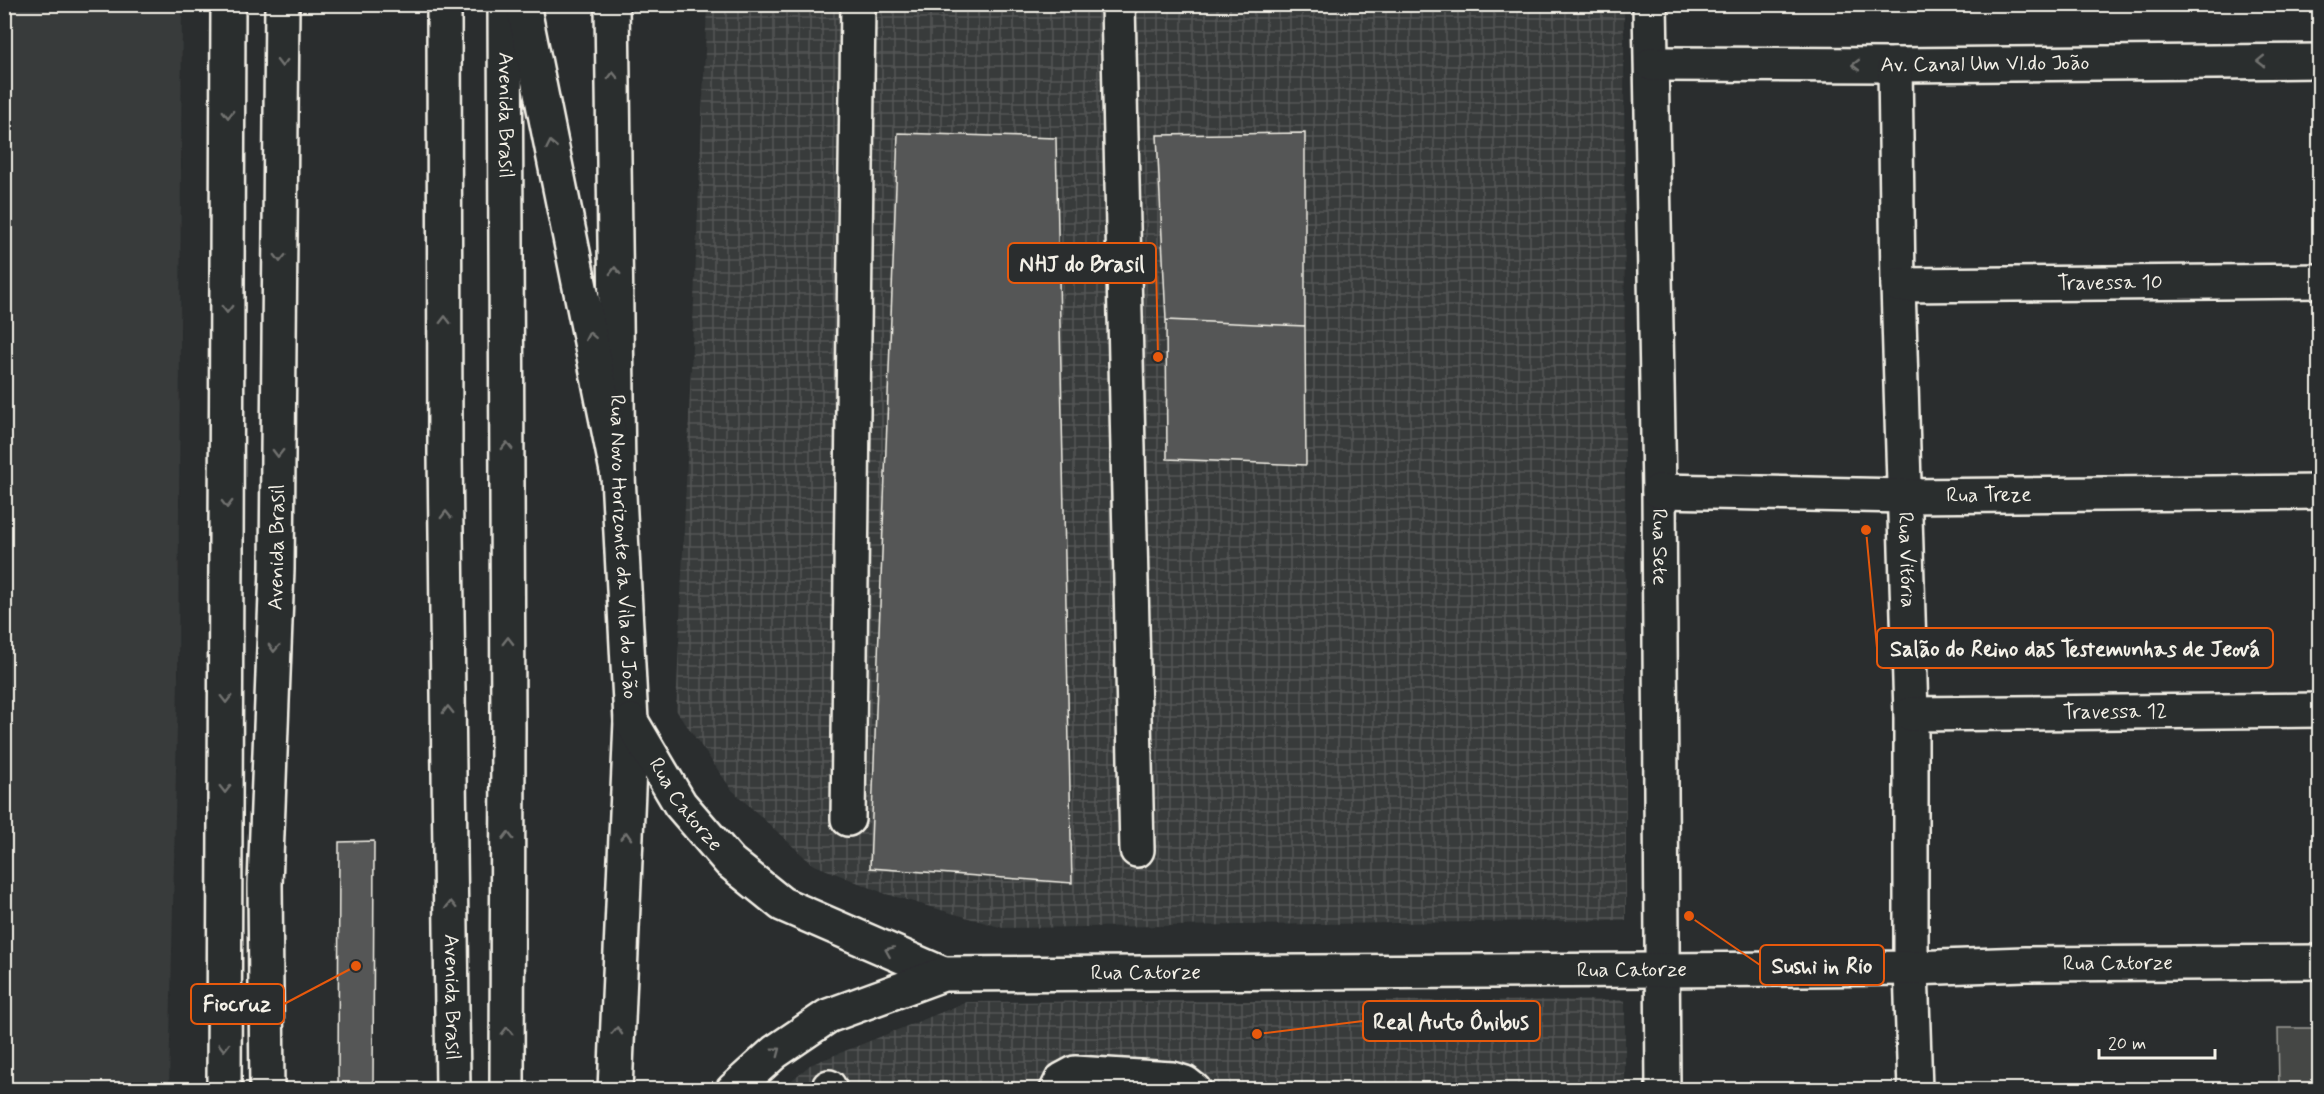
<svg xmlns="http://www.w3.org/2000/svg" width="2324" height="1094" font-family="Mynerve,sans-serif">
	<defs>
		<pattern id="industrial-grid" width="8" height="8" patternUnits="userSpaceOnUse" patternTransform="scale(1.5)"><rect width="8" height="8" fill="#373a3a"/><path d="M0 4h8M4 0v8" fill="none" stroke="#555756"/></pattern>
	</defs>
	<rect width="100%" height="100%" fill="#2a2d2e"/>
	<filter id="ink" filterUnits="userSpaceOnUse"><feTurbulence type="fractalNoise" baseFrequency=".0167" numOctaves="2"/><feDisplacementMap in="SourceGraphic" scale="12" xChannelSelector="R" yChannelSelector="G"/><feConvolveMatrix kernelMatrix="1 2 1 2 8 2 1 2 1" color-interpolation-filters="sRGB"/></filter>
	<g filter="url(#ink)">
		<!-- built -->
		<path fill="#373a3a" d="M5 4 182 5 178 683 169 1089H5Z"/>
		<!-- industrial -->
		<path fill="url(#industrial-grid)" d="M707 5H1624L1626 920 1003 928 886 894 812 864 732 790 676 710Z
			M1625 1000V1089L780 1090 810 1065 967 1002Z"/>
		<!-- grass -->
		<path fill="#444645" stroke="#9c9c96" stroke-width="1.5" d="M2278 1028H2319V1089H2279Z"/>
		<!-- building -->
		<path fill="#555756" stroke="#f4f1e8" stroke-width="1.5" d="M898 133 1056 138 1072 883 870 868Z
			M1305 133V326L1166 320 1157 135Z
			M1166 320 1305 326 1306 465 1167 459Z
			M374 841 373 1090H338L339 842Z"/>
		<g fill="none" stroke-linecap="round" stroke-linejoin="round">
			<defs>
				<g id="minor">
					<path id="s1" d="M612 4 618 476 631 721 615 1090"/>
					<path d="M1118 4 1137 850"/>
					<path id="s2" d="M1650 4 1659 491 1663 1090"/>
					<path id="s3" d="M1652 64 1895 65 2320 61"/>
					<path id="s4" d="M1895 65 1898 285 1911 714V968L1915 1090"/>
					<path id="s5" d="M1898 285 2320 281"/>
					<path id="s6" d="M1659 491 1905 496 2320 492"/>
					<path id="s7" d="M1911 714 2320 710"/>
					<path id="s8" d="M631 721 680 804 730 862 782 904 943 974"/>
					<path d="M848 819 858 4"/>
					<path id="s9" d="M733 1090 775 1052 828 1016 943 974 1662 970 1911 968 2025 964 2320 962"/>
					<path d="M829 1090V1087"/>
					<path d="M1057 1090 1062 1080 1075 1073 1172 1079 1185 1083 1194 1090"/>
				</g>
				<g id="highway">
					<path id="s10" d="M444 4 445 454 453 1090"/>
					<path id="s11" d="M505 4 508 726 507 1090"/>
					<path d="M523 4 618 476"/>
					<path d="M224 1090 228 4"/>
					<path id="s12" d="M267 1090 265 885 277 569 282 4"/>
				</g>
			</defs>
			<!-- minor casing -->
			<use href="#minor" stroke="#f4f1e8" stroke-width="38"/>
			<!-- highway casing -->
			<use href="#highway" stroke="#f4f1e8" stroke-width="38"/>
			<!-- minor -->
			<use href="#minor" stroke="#2a2d2e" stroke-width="33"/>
			<!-- highway -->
			<use href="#highway" stroke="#2a2d2e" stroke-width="33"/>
		</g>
		<!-- one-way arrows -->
		<defs><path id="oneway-chevron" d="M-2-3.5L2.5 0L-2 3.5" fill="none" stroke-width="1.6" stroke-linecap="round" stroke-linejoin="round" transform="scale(1.5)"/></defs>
		<g stroke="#71726f">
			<use href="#oneway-chevron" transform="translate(2261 61) rotate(179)"/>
			<use href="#oneway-chevron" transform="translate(282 63) rotate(91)"/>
			<use href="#oneway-chevron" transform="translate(1856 65) rotate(-180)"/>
			<use href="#oneway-chevron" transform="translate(613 76) rotate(-91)"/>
			<use href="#oneway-chevron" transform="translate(228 114) rotate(90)"/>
			<use href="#oneway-chevron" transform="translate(551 145) rotate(-101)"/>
			<use href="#oneway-chevron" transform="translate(280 258) rotate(91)"/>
			<use href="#oneway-chevron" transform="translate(615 271) rotate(-91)"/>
			<use href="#oneway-chevron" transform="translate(227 309) rotate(90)"/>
			<use href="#oneway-chevron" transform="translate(445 320) rotate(-90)"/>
			<use href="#oneway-chevron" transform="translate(590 336) rotate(-101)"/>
			<use href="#oneway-chevron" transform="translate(507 446) rotate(-90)"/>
			<use href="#oneway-chevron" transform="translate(278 453) rotate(91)"/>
			<use href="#oneway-chevron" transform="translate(227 504) rotate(90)"/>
			<use href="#oneway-chevron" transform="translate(446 515) rotate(-91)"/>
			<use href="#oneway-chevron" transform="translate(508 641) rotate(-90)"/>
			<use href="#oneway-chevron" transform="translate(274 648) rotate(92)"/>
			<use href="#oneway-chevron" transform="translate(226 699) rotate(90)"/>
			<use href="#oneway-chevron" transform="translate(448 710) rotate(-91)"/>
			<use href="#oneway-chevron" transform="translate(225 789) rotate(90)"/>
			<use href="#oneway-chevron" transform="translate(508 836) rotate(-90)"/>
			<use href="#oneway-chevron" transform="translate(626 836) rotate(-87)"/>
			<use href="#oneway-chevron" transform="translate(451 905) rotate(-91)"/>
			<use href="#oneway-chevron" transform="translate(889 951) rotate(-157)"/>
			<use href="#oneway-chevron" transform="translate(507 1031) rotate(-90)"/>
			<use href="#oneway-chevron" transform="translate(617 1031) rotate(-87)"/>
			<use href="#oneway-chevron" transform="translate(224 1047) rotate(90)"/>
			<use href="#oneway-chevron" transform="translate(777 1051) rotate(-37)"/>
		</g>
	</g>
	<g text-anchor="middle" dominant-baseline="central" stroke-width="6" stroke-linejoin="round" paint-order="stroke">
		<!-- street labels -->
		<g font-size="21" fill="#f4f1e8" stroke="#2a2d2e">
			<text stroke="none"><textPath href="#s3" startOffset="333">Av. Canal Um Vl.do João</textPath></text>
			<text stroke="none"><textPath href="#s11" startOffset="111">Avenida Brasil</textPath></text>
			<text stroke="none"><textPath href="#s5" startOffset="212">Travessa 10</textPath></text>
			<text stroke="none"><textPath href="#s6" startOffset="330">Rua Treze</textPath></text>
			<text stroke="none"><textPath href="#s12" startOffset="543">Avenida Brasil</textPath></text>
			<text stroke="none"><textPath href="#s1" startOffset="543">Rua Novo Horizonte da Vila do João</textPath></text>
			<text stroke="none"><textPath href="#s2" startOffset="543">Rua Sete</textPath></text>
			<text stroke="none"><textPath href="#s4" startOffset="495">Rua Vitória</textPath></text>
			<text stroke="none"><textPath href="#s7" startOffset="204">Travessa 12</textPath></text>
			<text stroke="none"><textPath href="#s8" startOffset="100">Rua Catorze</textPath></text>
			<text stroke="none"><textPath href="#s9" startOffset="1418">Rua Catorze</textPath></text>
			<text stroke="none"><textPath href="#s9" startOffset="932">Rua Catorze</textPath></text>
			<text stroke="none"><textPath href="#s9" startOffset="446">Rua Catorze</textPath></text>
			<text stroke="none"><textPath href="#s10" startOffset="993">Avenida Brasil</textPath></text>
		</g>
	</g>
	<!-- callouts -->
	<path fill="none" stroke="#e8590c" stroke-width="2" d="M1158 357L1156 263M1866 530L1877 648M1689 916L1760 965M356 966L284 1004M1257 1034L1363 1021"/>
	<g fill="#e8590c" stroke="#2a2d2e" stroke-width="2">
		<circle cx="1158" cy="357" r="6"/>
		<circle cx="1866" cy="530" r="6"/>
		<circle cx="1689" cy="916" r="6"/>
		<circle cx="356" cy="966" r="6"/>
		<circle cx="1257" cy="1034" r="6"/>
	</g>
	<g fill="#2a2d2e" stroke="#e8590c" stroke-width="2">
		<rect x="1008" y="243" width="148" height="40" rx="6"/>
		<rect x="1877" y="628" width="396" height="40" rx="6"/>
		<rect x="1760" y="945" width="124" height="40" rx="6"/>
		<rect x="191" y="984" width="93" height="40" rx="6"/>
		<rect x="1363" y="1001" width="177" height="40" rx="6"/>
	</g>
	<g font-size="22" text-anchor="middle" font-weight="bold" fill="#f4f1e8">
		<text x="1082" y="271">NHJ do Brasil</text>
		<text x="2075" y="656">Salão do Reino das Testemunhas de Jeová</text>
		<text x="1822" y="973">Sushi in Rio</text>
		<text x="237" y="1011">Fiocruz</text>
		<text x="1451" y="1029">Real Auto Ônibus</text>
	</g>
	<!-- margin -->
	<rect width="2324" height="1094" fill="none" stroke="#2a2d2e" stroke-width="24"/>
	<rect x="12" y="12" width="2300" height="1070" fill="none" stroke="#f4f1e8" stroke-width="2" filter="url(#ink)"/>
	<!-- scale -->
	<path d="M2099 1049v9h116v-9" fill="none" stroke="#f4f1e8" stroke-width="3"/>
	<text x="2108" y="1049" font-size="18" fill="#f4f1e8" stroke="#2a2d2e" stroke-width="4.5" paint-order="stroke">20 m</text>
</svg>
